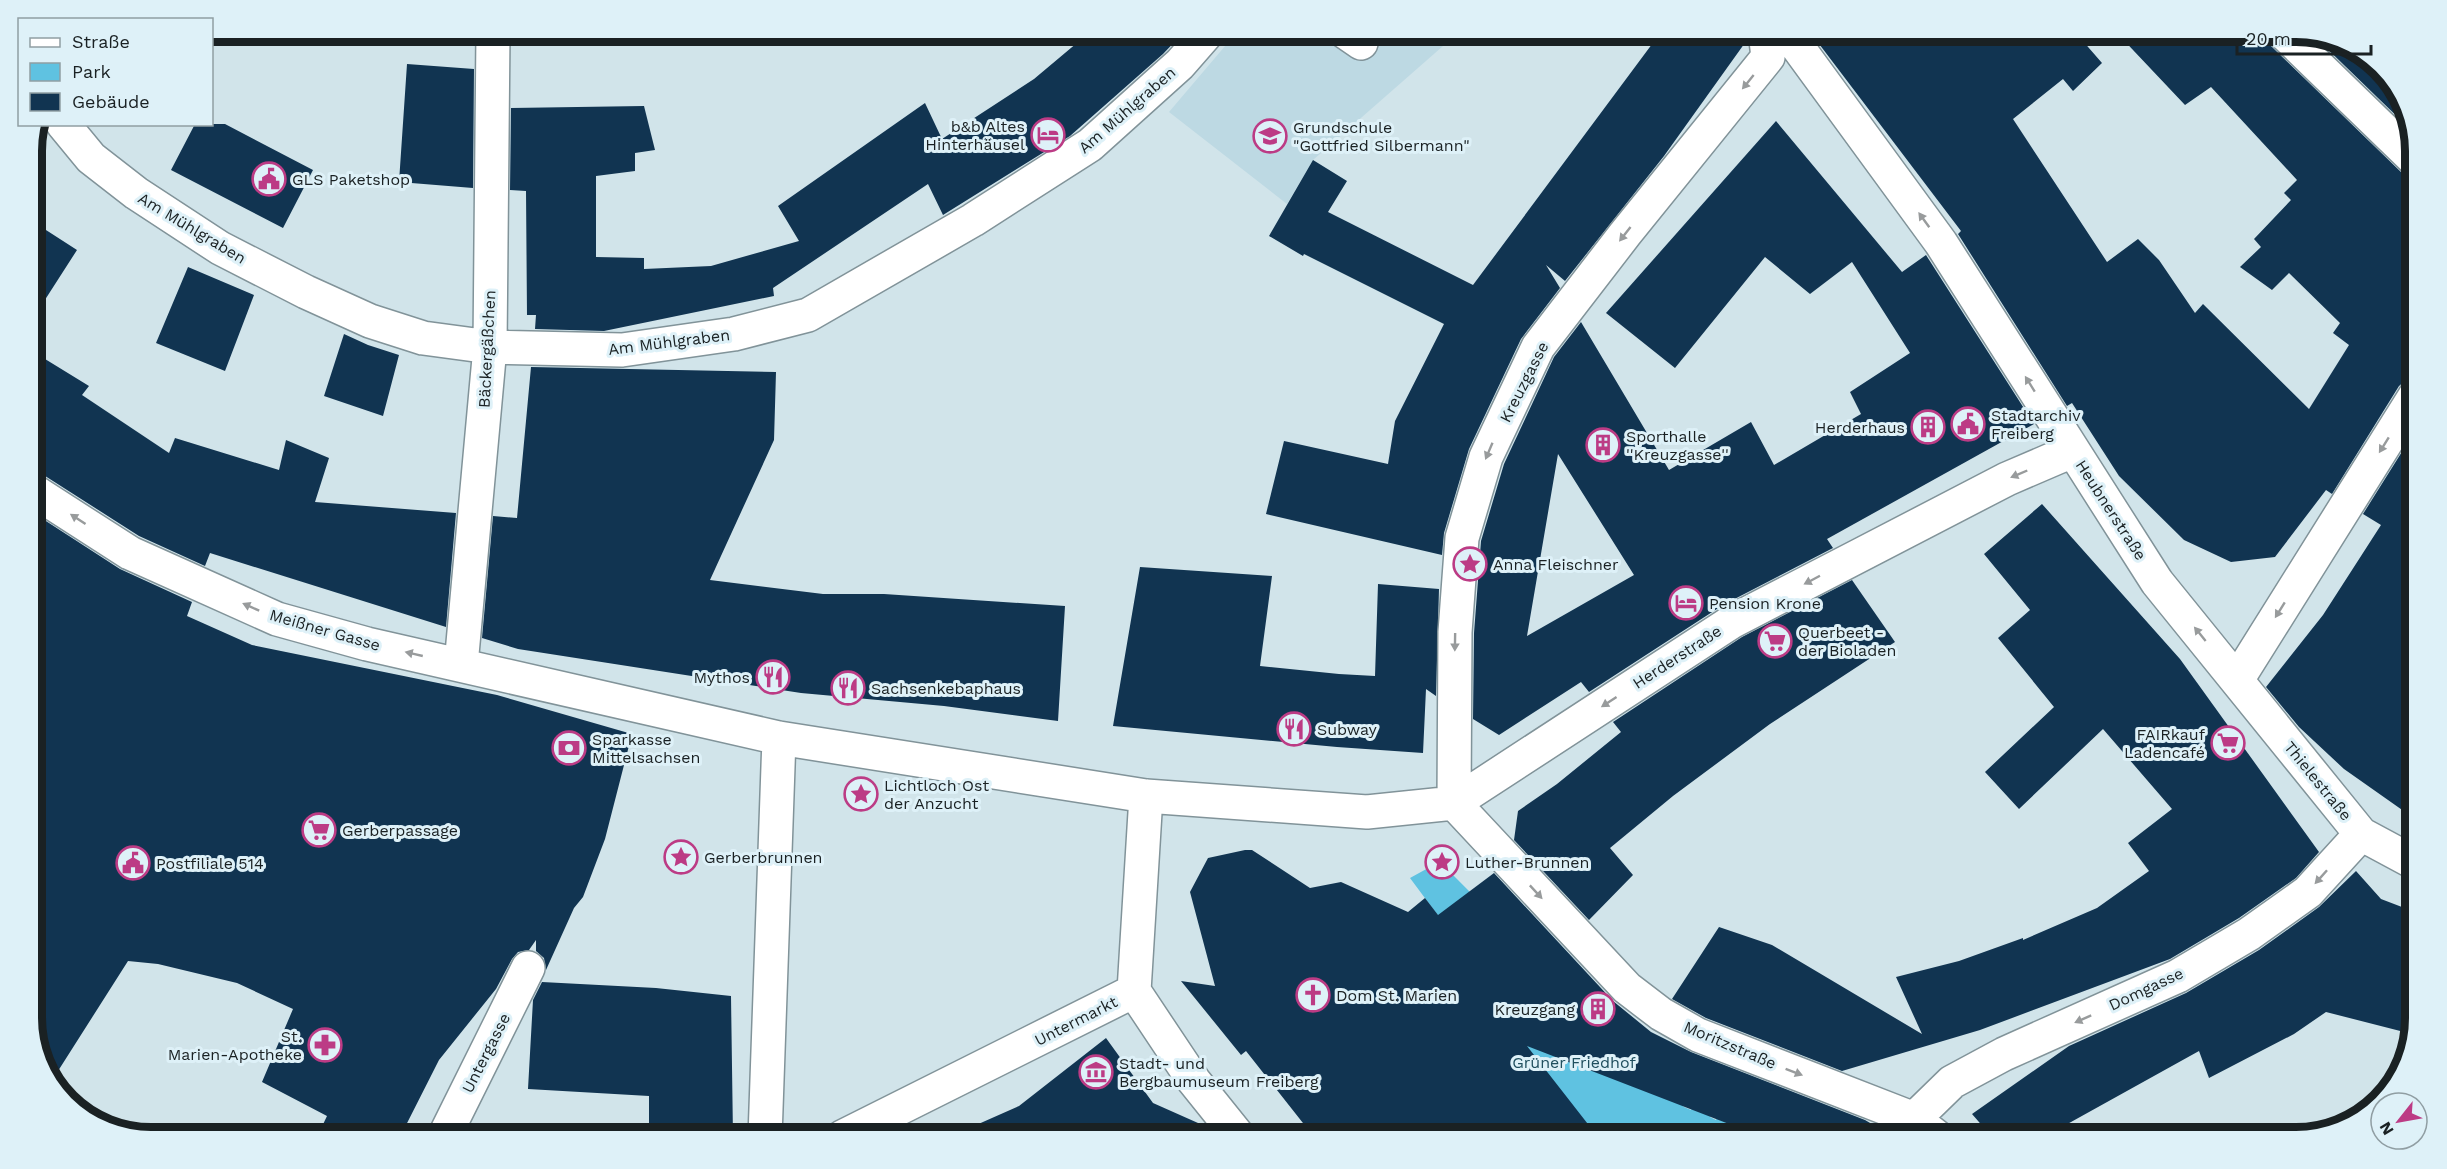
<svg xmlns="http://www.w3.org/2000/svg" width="2447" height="1169" font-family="'Work Sans',sans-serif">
	<rect width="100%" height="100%" fill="#d1e4ea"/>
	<!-- built -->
	<path fill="#bdd9e3" d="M1237 32H1459L1313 160 1287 204 1169 112Z"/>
	<!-- green -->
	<path fill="#5fc2e1" d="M1430 867 1450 872 1684 1107 1691 1110 1693 1105 1711 1112 1710 1117 1716 1120 1718 1115 1731 1121 1724 1137H1598L1479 998 1442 921 1410 878Z"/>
	<!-- building -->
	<path fill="#113451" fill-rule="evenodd" d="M1090 32H1184L1163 54 1070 136 943 215 928 184 773 288 774 296 604 331 535 329 536 315H527L526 191 510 190 511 108 644 106 655 150 635 153V171L596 176V257L644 258V269L711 266 799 241 778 206 925 103 942 139 1034 79Z
		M1661 32H1747V40L1664 156 1565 281 1546 265 1560 288 1521 339 1469 449 1444 533 1442 555 1266 514 1284 441 1388 464 1395 421 1444 324 1304 254 1303 256 1269 236 1313 160 1347 181 1328 212 1473 285Z
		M1810 32H2075L2102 63 2073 91 2063 79 2013 119 2107 262 2138 239 2159 260 2195 313 2203 304 2309 409 2349 345 2333 333 2340 323 2289 273 2272 290 2240 267 2261 247 2254 239 2291 200 2284 193 2297 180 2211 87 2185 105 2116 32H2265L2270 45 2402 173 2415 178V377L2406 380 2399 386 2332 494 2326 490 2275 557 2231 562 2184 540 2119 476 2072 403 2067 406 1958 234 1961 231Z
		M2313 35 2349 44 2395 84 2411 130Z
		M407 64 474 69 473 188 399 182Z
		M1776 121 1902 272 1926 255 2034 424 1827 539 1833 548 1723 605 1589 692 1581 682 1499 735 1473 719 1474 633 1481 541 1504 464 1554 357 1581 322 1669 470 1751 422 1774 465 1861 414 1850 392 1910 353 1852 262 1810 294 1765 257 1675 368 1606 313ZM1558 454 1634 575 1527 636Z
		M195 124H225L313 170 283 228 171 170Z
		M32 221 77 250 32 320Z
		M188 267 254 295 225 371 156 343Z
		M344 334 368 345 399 355 383 416 324 396Z
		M32 351 89 386 82 395 169 453 175 438 279 470 286 440 329 458 315 502 456 513 446 627 210 553 205 566 139 536 42 474 32 471Z
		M531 367 776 372 774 440 710 580 823 594H884L1065 606 1058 721 944 706 801 693 518 649 482 638 493 516 517 518Z
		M2415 431V819L2344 769 2299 727 2266 687 2323 615 2381 525 2363 514Z
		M2042 504 2180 659 2319 852 2296 878 2239 918 2170 959 1980 1030 1842 1071 1706 1018 1672 999 1719 927 1772 945 1922 1034 1896 977 1959 961 2023 938V940L2097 908 2149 871 2128 843 2172 809 2103 729 2019 809 1985 772 2054 707 1998 638 2030 610 1984 554Z
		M32 512 120 569 192 602 187 616 252 645 497 695 632 734 605 839 583 897 574 908 546 970 544 958 536 951V940L529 950 518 952 512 959 496 989 439 1060 400 1137H317L327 1116 262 1082 293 1009 237 983 158 964 128 961 51 1082 32 1027Z
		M1140 567 1272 576 1260 666 1339 674 1375 676 1378 584 1439 589 1436 696 1426 689 1423 753 1337 747 1113 726Z
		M1852 580 1895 642 1770 724 1673 796 1610 848 1633 875 1589 920 1514 840 1518 811 1557 784 1621 732 1613 722 1742 637Z
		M1245 850H1252L1310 888 1341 882 1408 912 1425 898 1438 915 1494 873 1613 1001 1651 1032 1691 1052 1865 1120 1894 1137H1724L1729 1124 1527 1046 1598 1137H1314L1246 1051 1241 1055 1181 981 1215 986 1190 892 1208 858Z
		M2356 871 2381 899 2415 912V1018L2412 1034 2326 1012 2294 1034 2209 1078 2199 1051 2044 1137H1992L1972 1114 2069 1046 2186 993 2259 950 2319 907Z
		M542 982 656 988 731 996 733 1137H649V1096L528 1089 533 1000Z
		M1106 1038 1153 1103 1207 1127 1215 1137H949L1019 1106Z"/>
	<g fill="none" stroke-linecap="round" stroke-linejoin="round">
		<defs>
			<path id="minor" d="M1345 32 1361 43
				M1782 32 1789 35 1941 243 2157 582 2361 834 2415 863
				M2283 32 2415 160
				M63 124 91 158 136 193 220 248 306 292 370 321 423 338 490 347 622 350 734 334 808 315 973 220 1090 145 1180 64 1208 32
				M32 490 130 553 277 619 367 644 779 738 1146 796 1367 812 1454 803 1733 621 2007 479 2072 451
				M461 665 490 347 493 32
				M2237 680 2415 396
				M1454 803 1455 632 1462 538 1486 457 1538 347 1625 234 1768 57 1765 32
				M1454 803 1627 988 1661 1014 1698 1035 1914 1119 1937 1137
				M1134 991 1146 796
				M1134 991 1194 1081 1239 1137
				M1914 1119 1952 1082 2004 1054 2178 976 2249 934 2308 892 2361 834
				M444 1137 528 968
				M765 1137 779 738
				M842 1137 1134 991"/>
		</defs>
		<!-- minor casing -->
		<use href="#minor" stroke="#819399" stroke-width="36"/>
		<!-- minor -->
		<use href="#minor" stroke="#fff" stroke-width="33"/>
	</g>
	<!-- one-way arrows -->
	<defs><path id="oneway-solid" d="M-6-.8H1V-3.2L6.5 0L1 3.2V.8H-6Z" transform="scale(1.5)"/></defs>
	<g fill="#989b9c">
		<use href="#oneway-solid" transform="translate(1748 82) rotate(129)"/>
		<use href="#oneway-solid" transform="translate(1924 220) rotate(-126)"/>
		<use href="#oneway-solid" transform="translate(1625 234) rotate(128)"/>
		<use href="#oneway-solid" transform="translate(2030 384) rotate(-122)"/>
		<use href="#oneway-solid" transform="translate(2384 445) rotate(122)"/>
		<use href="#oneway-solid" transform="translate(1489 451) rotate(113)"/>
		<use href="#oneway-solid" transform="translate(2019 474) rotate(157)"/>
		<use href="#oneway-solid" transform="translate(78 519) rotate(-147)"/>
		<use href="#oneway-solid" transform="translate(1812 580) rotate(152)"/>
		<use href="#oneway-solid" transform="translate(251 607) rotate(-156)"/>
		<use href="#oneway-solid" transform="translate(2280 610) rotate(122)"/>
		<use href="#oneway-solid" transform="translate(2200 634) rotate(-129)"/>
		<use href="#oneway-solid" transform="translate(1455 642) rotate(91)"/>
		<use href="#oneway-solid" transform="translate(414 654) rotate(-167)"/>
		<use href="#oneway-solid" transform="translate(1609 702) rotate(147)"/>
		<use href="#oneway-solid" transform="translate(2321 877) rotate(132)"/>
		<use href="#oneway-solid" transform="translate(1536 892) rotate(47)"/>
		<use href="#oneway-solid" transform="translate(2083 1019) rotate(156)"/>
		<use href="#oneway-solid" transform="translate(1794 1072) rotate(21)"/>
	</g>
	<!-- icons -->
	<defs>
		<symbol id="hotel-ring" viewBox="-11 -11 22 22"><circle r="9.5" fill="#def1f8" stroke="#bc3b85" stroke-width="1.5"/><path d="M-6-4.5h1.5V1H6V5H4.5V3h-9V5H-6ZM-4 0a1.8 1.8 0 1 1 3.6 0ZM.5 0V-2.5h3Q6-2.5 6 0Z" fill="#bc3b85"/></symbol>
		<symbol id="school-ring" viewBox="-11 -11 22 22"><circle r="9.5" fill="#def1f8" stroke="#bc3b85" stroke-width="1.5"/><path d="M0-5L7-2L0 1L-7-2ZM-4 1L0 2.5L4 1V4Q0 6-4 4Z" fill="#bc3b85"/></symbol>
		<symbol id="civic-ring" viewBox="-11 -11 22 22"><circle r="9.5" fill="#def1f8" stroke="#bc3b85" stroke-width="1.5"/><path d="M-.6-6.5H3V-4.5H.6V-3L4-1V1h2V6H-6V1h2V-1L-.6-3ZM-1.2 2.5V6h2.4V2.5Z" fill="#bc3b85"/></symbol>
		<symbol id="building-ring" viewBox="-11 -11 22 22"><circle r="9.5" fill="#def1f8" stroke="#bc3b85" stroke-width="1.5"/><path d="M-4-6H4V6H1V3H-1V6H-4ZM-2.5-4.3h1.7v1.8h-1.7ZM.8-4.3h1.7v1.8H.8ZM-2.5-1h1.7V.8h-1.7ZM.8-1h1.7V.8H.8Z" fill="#bc3b85"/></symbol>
		<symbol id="sight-ring" viewBox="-11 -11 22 22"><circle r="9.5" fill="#def1f8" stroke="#bc3b85" stroke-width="1.5"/><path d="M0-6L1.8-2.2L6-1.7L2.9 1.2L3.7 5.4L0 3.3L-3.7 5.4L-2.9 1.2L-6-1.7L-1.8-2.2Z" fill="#bc3b85"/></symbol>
		<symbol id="supermarket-ring" viewBox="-11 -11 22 22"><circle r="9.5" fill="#def1f8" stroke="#bc3b85" stroke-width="1.5"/><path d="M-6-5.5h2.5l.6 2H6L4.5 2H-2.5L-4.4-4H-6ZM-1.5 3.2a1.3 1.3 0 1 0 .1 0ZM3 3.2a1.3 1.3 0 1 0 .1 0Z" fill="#bc3b85"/></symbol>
		<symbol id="restaurant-ring" viewBox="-11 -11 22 22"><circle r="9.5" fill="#def1f8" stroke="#bc3b85" stroke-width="1.5"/><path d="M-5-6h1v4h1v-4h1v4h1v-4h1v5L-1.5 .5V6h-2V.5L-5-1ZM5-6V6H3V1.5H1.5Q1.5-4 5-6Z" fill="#bc3b85"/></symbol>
		<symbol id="bank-ring" viewBox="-11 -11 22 22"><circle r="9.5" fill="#def1f8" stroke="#bc3b85" stroke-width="1.5"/><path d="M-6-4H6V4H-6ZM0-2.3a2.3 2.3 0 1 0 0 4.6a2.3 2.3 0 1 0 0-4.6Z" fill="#bc3b85"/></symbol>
		<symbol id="church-ring" viewBox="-11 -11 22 22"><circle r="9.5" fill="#def1f8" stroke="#bc3b85" stroke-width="1.5"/><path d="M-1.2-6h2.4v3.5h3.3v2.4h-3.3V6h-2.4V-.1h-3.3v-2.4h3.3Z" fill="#bc3b85"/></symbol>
		<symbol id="pharmacy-ring" viewBox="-11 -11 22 22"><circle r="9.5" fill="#def1f8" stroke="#bc3b85" stroke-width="1.5"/><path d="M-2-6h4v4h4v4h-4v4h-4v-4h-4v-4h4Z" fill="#bc3b85"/></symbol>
		<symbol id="museum-ring" viewBox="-11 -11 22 22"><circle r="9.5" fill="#def1f8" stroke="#bc3b85" stroke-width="1.5"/><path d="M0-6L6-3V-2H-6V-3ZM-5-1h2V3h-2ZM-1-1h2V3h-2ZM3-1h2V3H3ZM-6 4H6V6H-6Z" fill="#bc3b85"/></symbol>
	</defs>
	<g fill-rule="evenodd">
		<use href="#hotel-ring" x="1029" y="116" width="38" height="38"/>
		<use href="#school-ring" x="1251" y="117" width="38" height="38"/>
		<use href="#civic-ring" x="250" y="160" width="38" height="38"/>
		<use href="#civic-ring" x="1949" y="405" width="38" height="38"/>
		<use href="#building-ring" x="1909" y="408" width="38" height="38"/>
		<use href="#building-ring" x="1584" y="426" width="38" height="38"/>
		<use href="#sight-ring" x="1451" y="545" width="38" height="38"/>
		<use href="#hotel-ring" x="1667" y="584" width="38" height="38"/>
		<use href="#supermarket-ring" x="1756" y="622" width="38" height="38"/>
		<use href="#restaurant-ring" x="754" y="658" width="38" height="38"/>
		<use href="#restaurant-ring" x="829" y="669" width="38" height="38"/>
		<use href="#restaurant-ring" x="1275" y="710" width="38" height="38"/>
		<use href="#supermarket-ring" x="2209" y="724" width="38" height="38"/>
		<use href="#bank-ring" x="550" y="729" width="38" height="38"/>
		<use href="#sight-ring" x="842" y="775" width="38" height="38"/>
		<use href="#supermarket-ring" x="300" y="811" width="38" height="38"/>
		<use href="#sight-ring" x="662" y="838" width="38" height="38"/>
		<use href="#sight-ring" x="1423" y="843" width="38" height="38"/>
		<use href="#civic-ring" x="114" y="844" width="38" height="38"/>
		<use href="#church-ring" x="1294" y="976" width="38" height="38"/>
		<use href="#building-ring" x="1579" y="990" width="38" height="38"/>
		<use href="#pharmacy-ring" x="306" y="1026" width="38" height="38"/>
		<use href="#museum-ring" x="1077" y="1053" width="38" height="38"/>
	</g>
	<g text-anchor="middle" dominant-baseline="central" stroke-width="6" stroke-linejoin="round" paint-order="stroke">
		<!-- street labels -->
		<g font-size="16" fill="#1a2123" stroke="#def1f8">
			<text transform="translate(1127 110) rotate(-41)">Am Mühlgraben</text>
			<text transform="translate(192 228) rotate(31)">Am Mühlgraben</text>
			<text transform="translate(669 342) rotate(-7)">Am Mühlgraben</text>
			<text transform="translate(487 349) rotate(-87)">Bäckergäßchen</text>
			<text transform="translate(1524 382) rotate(-63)">Kreuzgasse</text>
			<text transform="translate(2111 510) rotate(57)">Heubnerstraße</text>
			<text transform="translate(325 630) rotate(16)">Meißner Gasse</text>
			<text transform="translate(1677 657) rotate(-33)">Herderstraße</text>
			<text transform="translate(2318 781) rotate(51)">Thielestraße</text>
			<text transform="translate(2146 989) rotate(-25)">Domgasse</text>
			<text transform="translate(1076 1021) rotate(-27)">Untermarkt</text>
			<text transform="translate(1730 1045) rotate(23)">Moritzstraße</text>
			<text transform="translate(486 1053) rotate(-63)">Untergasse</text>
		</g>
		<!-- poi labels -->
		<g font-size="16" fill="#1a2123" stroke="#def1f8" text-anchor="start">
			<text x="1025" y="126" text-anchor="end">b&amp;b Altes<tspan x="1025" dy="18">Hinterhäusel</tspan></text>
			<text x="1293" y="127">Grundschule<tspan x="1293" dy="18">"Gottfried Silbermann"</tspan></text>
			<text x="292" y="179">GLS Paketshop</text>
			<text x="1991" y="415">Stadtarchiv<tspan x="1991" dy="18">Freiberg</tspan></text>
			<text x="1905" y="427" text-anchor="end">Herderhaus</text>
			<text x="1626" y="436">Sporthalle<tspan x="1626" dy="18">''Kreuzgasse''</tspan></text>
			<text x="1493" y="564">Anna Fleischner</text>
			<text x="1709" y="603">Pension Krone</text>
			<text x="1798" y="632">Querbeet -<tspan x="1798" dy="18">der Bioladen</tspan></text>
			<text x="750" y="677" text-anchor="end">Mythos</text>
			<text x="871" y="688">Sachsenkebaphaus</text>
			<text x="1317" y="729">Subway</text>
			<text x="2205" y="734" text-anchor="end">FAIRkauf<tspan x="2205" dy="18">Ladencafé</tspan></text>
			<text x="592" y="739">Sparkasse<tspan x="592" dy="18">Mittelsachsen</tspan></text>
			<text x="884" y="785">Lichtloch Ost<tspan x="884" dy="18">der Anzucht</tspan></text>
			<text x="342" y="830">Gerberpassage</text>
			<text x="704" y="857">Gerberbrunnen</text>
			<text x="1465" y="862">Luther-Brunnen</text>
			<text x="156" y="863">Postfiliale 514</text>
			<text x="1336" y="995">Dom St. Marien</text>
			<text x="1575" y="1009" text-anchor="end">Kreuzgang</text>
			<text x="302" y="1036" text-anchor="end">St.<tspan x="302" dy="18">Marien-Apotheke</tspan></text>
			<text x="1119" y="1063">Stadt- und<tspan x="1119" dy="18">Bergbaumuseum Freiberg</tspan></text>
		</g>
		<!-- park labels -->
		<g font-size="16" fill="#204f5e" stroke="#def1f8">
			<text x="1574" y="1062">Grüner Friedhof</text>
		</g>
	</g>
	<!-- crop -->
	<path d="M0 0H2447V1169H0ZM151 42H2296A109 109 0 0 1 2405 151V1018A109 109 0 0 1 2296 1127H151A109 109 0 0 1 42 1018V151A109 109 0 0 1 151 42Z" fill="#def1f8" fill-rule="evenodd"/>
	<path fill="none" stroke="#1a2123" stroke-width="8" d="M151 42H2296A109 109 0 0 1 2405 151V1018A109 109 0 0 1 2296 1127H151A109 109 0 0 1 42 1018V151A109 109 0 0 1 151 42Z"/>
	<!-- legend -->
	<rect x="18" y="18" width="195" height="108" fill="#def1f8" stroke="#909ea3" stroke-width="1.5"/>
	<rect x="30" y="38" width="30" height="9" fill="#ffffff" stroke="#909ea3" stroke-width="1.5"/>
	<text x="72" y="48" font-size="18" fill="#1a2123">Straße</text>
	<rect x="30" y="63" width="30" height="18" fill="#5fc2e1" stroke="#909ea3" stroke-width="1.5"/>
	<text x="72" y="78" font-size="18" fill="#1a2123">Park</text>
	<rect x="30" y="93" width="30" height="18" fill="#113451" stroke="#909ea3" stroke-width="1.5"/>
	<text x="72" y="108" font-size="18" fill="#1a2123">Gebäude</text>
	<!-- north arrow -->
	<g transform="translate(2399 1121) rotate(239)"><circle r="28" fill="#def1f8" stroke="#909ea3" stroke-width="1.5"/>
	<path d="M0-4.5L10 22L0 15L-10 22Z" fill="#bc3b85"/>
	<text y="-9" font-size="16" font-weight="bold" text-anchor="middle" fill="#1a2123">N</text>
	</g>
	<!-- scale -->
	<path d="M2237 45v9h134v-9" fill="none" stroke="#1a2123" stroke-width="3"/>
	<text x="2246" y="45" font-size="18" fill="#1a2123" stroke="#def1f8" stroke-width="4.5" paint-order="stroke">20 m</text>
</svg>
